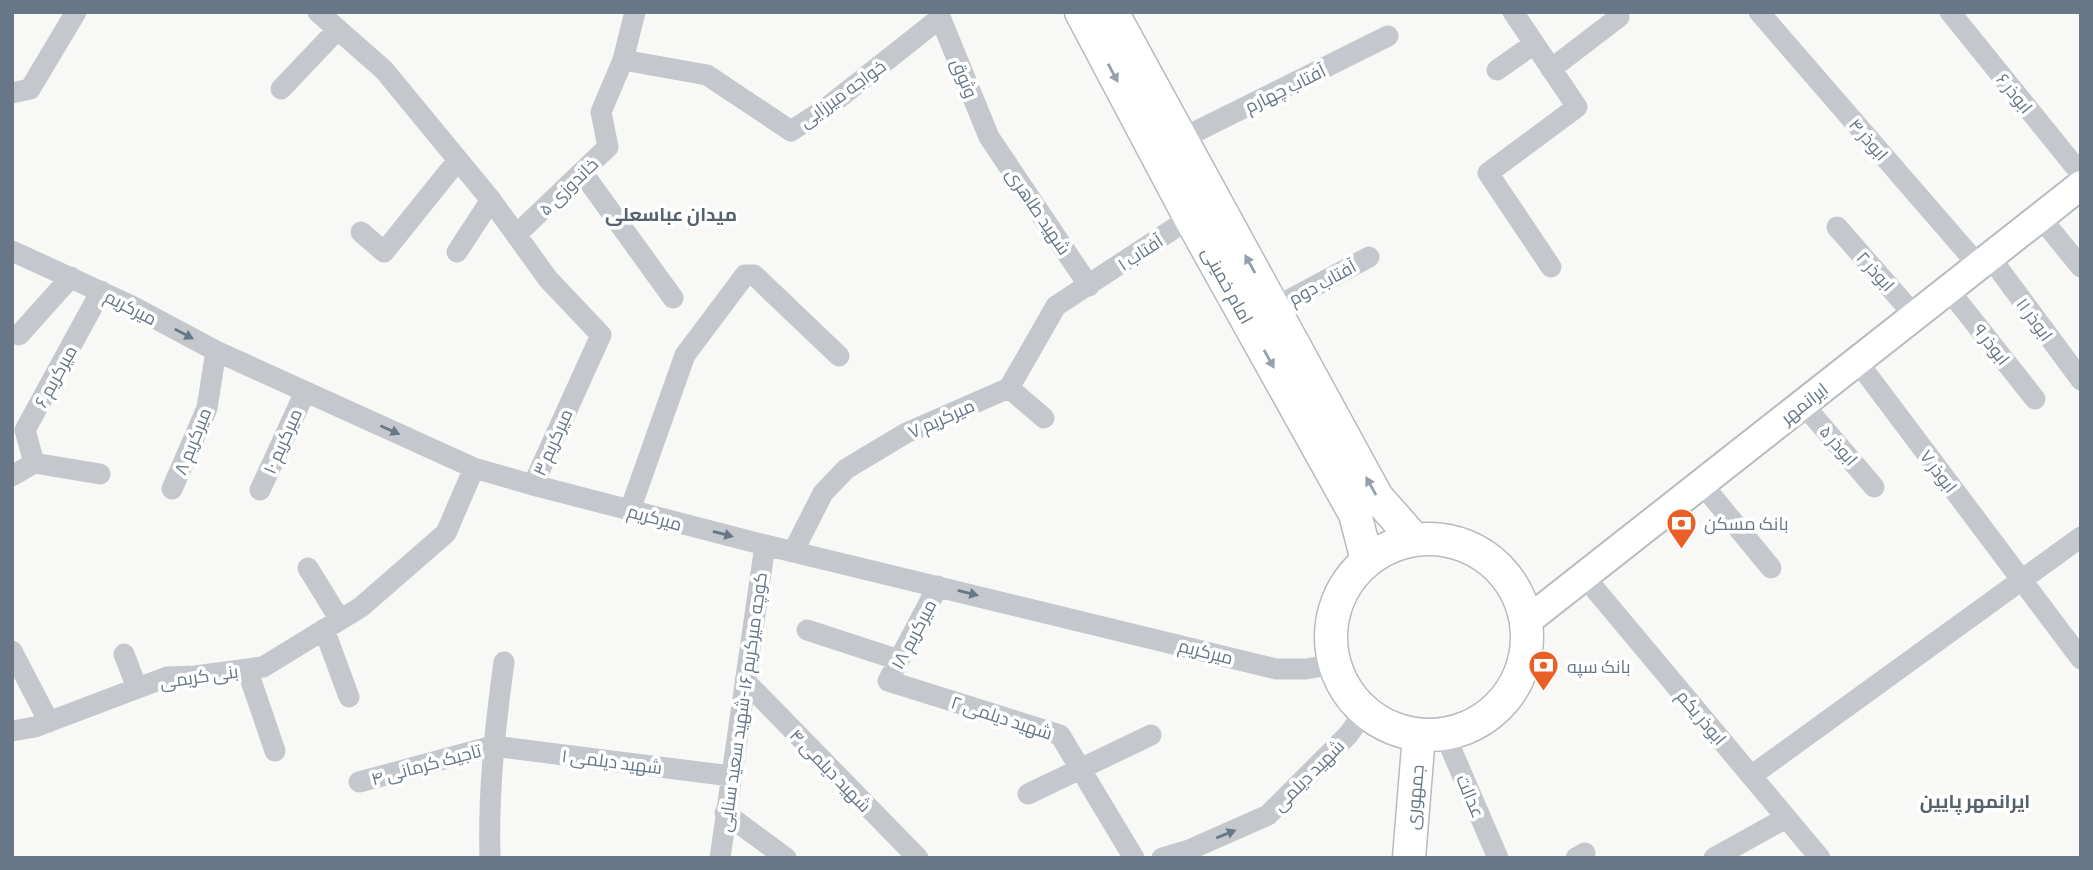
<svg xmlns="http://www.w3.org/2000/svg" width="2093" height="870" font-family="Commissioner,Cairo,sans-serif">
	<rect width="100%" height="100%" fill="#f8f9f6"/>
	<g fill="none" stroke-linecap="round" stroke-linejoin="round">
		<defs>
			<path id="secondary" d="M1527 621 2081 185"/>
			<path id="primary" d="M1081 12 1190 218 1355 514 1367 560
				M1112 12 1377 497 1414 539
				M1331 637a98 98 0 1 1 196 0a98 98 0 1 1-196 0Z
				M1409 858 1419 735"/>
		</defs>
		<!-- secondary casing -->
		<use href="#secondary" stroke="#b6bbc0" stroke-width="32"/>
		<!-- primary casing -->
		<use href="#primary" stroke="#b7bbc0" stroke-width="35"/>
		<!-- minor -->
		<path stroke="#c4c8cc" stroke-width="21" d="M318 12 384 70 491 200 548 279 601 335 533 485
			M938 12 989 137 1089 286
			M1513 12 1577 107 1488 173 1551 267
			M1759 12 1979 266
			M1950 12 2081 174
			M623 60 707 75 791 131 825 109 940 18
			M1551 69 1619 17
			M1497 70 1534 44
			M281 89 338 29
			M12 93 30 89 76 12
			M1181 139 1388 36
			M582 172 673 298
			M2040 217 2081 267
			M1837 227 1915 316
			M361 232 384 252 458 160
			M516 235 608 147 601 112 623 60 635 12
			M12 251 132 306 216 351 474 468 533 485 765 545 1276 669H1306L1335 664
			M457 252 491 200
			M1990 257 2081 380
			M1948 289 2035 399
			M1274 308 1369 257
			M19 335 71 277
			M1857 361 2081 659
			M1009 388 1044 418
			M1803 404 1874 487
			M34 463 25 430 101 291
			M12 476 34 463 100 474
			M1702 484 1771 568
			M172 489 207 408 216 351
			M260 490 305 392
			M630 510 685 355 745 275H754L839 356
			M793 552 823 493 846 469 906 433 1009 388 1056 306 1190 218
			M308 568 340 620
			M1584 576 1820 858
			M938 586 888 681 1060 735 1134 858
			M324 629 349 697
			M807 630 899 660
			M12 651 49 722
			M124 654 137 688
			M247 669 275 751
			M745 681 918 858
			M12 731 35 727 167 677 195 676 263 667 361 607 446 533 474 468
			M1445 735 1498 858
			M1751 776 2081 537
			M359 782 493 746 731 776
			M1028 794 1151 735
			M725 813 786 858
			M490 858C488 792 495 728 504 662
			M720 858 765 545
			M1162 858 1189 850 1268 815 1348 735 1365 711
			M1576 858 1585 853
			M1714 858 1786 818"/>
		<!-- secondary -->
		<use href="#secondary" stroke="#fff" stroke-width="28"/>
		<!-- primary -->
		<use href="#primary" stroke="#fff" stroke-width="32"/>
	</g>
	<!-- one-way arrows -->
	<defs><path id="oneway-solid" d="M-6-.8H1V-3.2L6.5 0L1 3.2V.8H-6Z" transform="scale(1.75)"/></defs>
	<g fill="#95a0ac">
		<use href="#oneway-solid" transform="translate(1113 73) rotate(62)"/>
		<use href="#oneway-solid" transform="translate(1250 264) rotate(-119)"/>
		<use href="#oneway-solid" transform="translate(1269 359) rotate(61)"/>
		<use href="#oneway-solid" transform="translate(1371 486) rotate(-119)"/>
	</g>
	<g fill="#677788">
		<use href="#oneway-solid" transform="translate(184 334) rotate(28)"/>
		<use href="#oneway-solid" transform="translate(390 430) rotate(24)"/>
		<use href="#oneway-solid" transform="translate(723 534) rotate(15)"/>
		<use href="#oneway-solid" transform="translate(968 593) rotate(14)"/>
		<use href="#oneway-solid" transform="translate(1226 834) rotate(-22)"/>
	</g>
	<!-- icons -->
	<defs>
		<symbol id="bank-pin" viewBox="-11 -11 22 30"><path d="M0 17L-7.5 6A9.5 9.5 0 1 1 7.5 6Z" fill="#e95f26" stroke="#fff"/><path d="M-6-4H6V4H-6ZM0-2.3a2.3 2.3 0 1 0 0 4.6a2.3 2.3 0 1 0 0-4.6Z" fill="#fff"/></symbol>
	</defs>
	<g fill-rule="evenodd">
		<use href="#bank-pin" x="1664" y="506" width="35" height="47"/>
		<use href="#bank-pin" x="1526" y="648" width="35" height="47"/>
	</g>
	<g text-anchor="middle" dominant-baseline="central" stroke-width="7" stroke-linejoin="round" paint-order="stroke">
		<!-- street labels -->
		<g font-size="18" fill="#677788" stroke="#fff">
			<text transform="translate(965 78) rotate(68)">وثوق</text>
			<text transform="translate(1285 88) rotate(-26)">آفتاب چهارم</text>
			<text transform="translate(842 93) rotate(-36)">خواجه میرزایی</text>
			<text transform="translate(2015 93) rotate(51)">ابوذر ۶</text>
			<text transform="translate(1869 139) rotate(49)">ابوذر ۴</text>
			<text transform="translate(568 186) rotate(-44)">خاندوزی ۵</text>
			<text transform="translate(1039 211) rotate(56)">شهید طاهری</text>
			<text transform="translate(1140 252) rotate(-33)">۱ آفتاب</text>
			<text transform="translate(1876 271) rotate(48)">۲ ابوذر</text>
			<text transform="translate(1322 282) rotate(-29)">آفتاب دوم</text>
			<text transform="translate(1228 285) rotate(61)">امام خمینی</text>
			<text transform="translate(131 307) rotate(27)">میرکریم</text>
			<text transform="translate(2035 319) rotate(54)">ابوذر ۱۱</text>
			<text transform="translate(1992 344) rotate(52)">۹ ابوذر</text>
			<text transform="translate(55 376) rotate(-61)">میرکریم ۶</text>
			<text transform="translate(1804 403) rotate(-38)">ایرانمهر</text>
			<text transform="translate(941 418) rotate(-24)">۷ میرکریم</text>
			<text transform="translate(192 441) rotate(-68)">۸ میرکریم</text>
			<text transform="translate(282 441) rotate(-66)">۱۰ میرکریم</text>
			<text transform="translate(552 442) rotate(-66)">۳ میرکریم</text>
			<text transform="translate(1839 445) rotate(49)">۵ ابوذر</text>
			<text transform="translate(1939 471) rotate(53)">۷ ابوذر</text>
			<text transform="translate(655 517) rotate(15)">میرکریم</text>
			<text transform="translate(913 634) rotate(-62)">۱۸ میرکریم</text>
			<text transform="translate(1206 651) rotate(14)">میرکریم</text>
			<text transform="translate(199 676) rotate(-8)">بنی کریمی</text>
			<text transform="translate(742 702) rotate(-82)">کوچه میرکریم ۱۶-شهید سعید سنایی</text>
			<text transform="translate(1002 717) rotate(18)">۲ شهید دیلمی</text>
			<text transform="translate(1702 717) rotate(50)">ابوذر یکم</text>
			<text transform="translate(612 761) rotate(7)">شهید دیلمی ۱</text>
			<text transform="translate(426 764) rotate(-15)">تاجیک کرمانی ۴</text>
			<text transform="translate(831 770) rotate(46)">۴ شهید دیلمی</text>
			<text transform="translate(1308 775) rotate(-45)">شهید دیلمی</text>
			<text transform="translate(1471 796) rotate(67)">عدالت</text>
			<text transform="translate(1414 797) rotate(-85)">جمهوری</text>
		</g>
		<!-- poi labels -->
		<g font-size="18" fill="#677788" stroke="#fff" text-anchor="start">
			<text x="1704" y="523">بانک مسکن</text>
			<text x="1567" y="666">بانک سپه</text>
		</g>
		<!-- neighbourhood labels -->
		<g font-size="19" font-weight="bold" fill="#55616d" stroke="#fff">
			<text x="671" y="213">میدان عباسعلی</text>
			<text x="1975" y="800">ایرانمهر پایین</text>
		</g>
	</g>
	<!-- border -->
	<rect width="2093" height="870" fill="none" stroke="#677788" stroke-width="28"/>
</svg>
